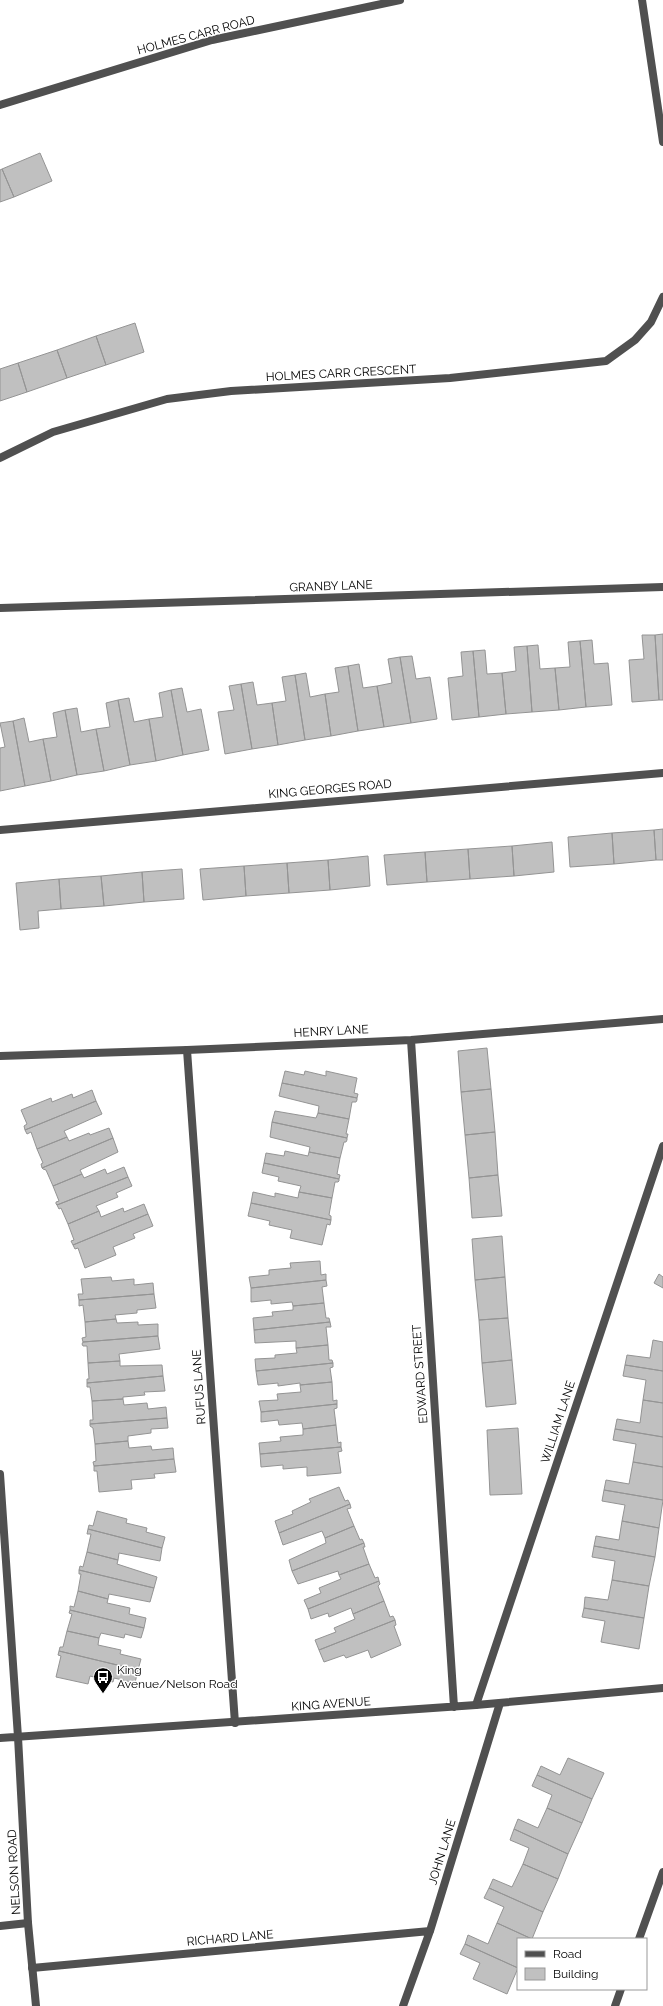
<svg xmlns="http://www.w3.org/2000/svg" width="663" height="2006" font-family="Raleway,sans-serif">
	<rect width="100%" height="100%" fill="#fff"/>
	<!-- building -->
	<path fill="#c0c0c0" stroke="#949494" d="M40 153 52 181 14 197 2 169Z
		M2 169 14 197 0 202V170Z
		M135 323 144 352 106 365 96 336Z
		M96 336 106 365 67 378 57 350Z
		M57 350 67 378 27 392 18 363Z
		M18 363 27 392 0 401V369Z
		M663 634V700H659L655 635Z
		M642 635H655L659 700 632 702 629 660 644 659Z
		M592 640 594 664 608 663 612 705 586 707 580 641Z
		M580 641 586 707 559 710 555 668 570 667 568 642Z
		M538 645 540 669 555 668 559 710 532 712 527 646Z
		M527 646 532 712 506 714 502 673 516 671 514 647Z
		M485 650 487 674 502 673 506 714 479 717 473 651Z
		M473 651 479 717 452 720 448 678 463 676 461 652Z
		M412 656 416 679 430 677 437 719 411 723 400 657Z
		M400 657 411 723 384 727 377 686 392 683 388 659Z
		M359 664 363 688 377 686 384 727 358 731 348 666Z
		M348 666 358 731 331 736 325 694 339 692 335 668Z
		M306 673 310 697 325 694 331 736 305 740 295 675Z
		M295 675 305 740 278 745 272 703 286 701 282 677Z
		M253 682 257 705 272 703 278 745 252 749 241 684Z
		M241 684 252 749 225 754 218 712 234 710 229 686Z
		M182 688 187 712 201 709 209 750 183 755 171 690Z
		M171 690 183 755 156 761 149 719 163 717 159 693Z
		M129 698 134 722 149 719 156 761 130 765 118 700Z
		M118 700 130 765 104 771 96 729 110 727 106 703Z
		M77 708 81 732 96 729 104 771 77 775 65 710Z
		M65 710 77 775 51 781 43 739 57 737 53 713Z
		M24 718 29 742 43 739 51 781 25 786 13 721Z
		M13 721 25 786 0 791V748L5 747 0 723Z
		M663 829V860H656L654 830Z
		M654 830 656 860 614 864 612 833Z
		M612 833 614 864 570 867 568 837Z
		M552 842 554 872 514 876 512 846Z
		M512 846 514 876 470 879 468 849Z
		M468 849 470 879 427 882 425 852Z
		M425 852 427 882 387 885 384 855Z
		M368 856 370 886 330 890 328 860Z
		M328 860 330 890 289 893 287 863Z
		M287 863 289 893 246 896 244 866Z
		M244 866 246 896 203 900 200 869Z
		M182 869 184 899 144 902 142 872Z
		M142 872 144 902 104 906 101 876Z
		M101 876 104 906 61 909 59 879Z
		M59 879 61 909 38 911 39 928 20 930 16 883Z
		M487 1048 491 1089 461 1092 458 1051Z
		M285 1071 304 1075 305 1071 326 1076V1071L357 1078 354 1093 358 1094 357 1098 282 1083Z
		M282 1083 357 1098V1100L356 1102H352L349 1119 318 1113 319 1106 279 1096Z
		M491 1089 495 1132 465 1135 461 1092Z
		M92 1090 96 1101 25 1130 24 1126 27 1124 21 1110 51 1098 52 1102 72 1094 73 1098Z
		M96 1101 102 1114 64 1131 67 1137 37 1149 31 1132 27 1134 25 1130Z
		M275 1111 316 1118 318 1113 349 1119 346 1134H348L347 1138 272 1122Z
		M272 1122 347 1138V1140L346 1142H344L340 1158 309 1152 310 1147 270 1137Z
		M109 1128 113 1138 42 1168 41 1164 43 1163 37 1149 67 1137 69 1141 89 1133 90 1135Z
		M495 1132 498 1175 469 1178 465 1135Z
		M113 1138 118 1152 80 1170 82 1174 53 1186 46 1170 43 1169 42 1168Z
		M285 1151 308 1156 309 1152 340 1158 337 1174 340 1175 339 1179 264 1163 266 1153 284 1156Z
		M264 1163 339 1179V1181L338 1182H335L332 1198 299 1192 301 1186 278 1181 279 1177 262 1173Z
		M124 1167 128 1177 57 1205 56 1204V1202L59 1201 53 1186 82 1174 84 1178 105 1169 107 1174Z
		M498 1175 502 1216 472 1218 469 1178Z
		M128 1177 132 1186 116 1193 118 1197 96 1206 99 1211 68 1224 61 1208 59 1209 57 1205Z
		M253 1192 275 1197V1193L298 1198 299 1192 332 1198 329 1215 331 1216V1220L251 1203Z
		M251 1203 331 1220 330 1225 327 1224 322 1245 290 1238 292 1230 269 1225 270 1221 248 1216Z
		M144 1204 148 1214 73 1245 71 1241 74 1240 68 1224 99 1211 101 1217 123 1208 124 1212Z
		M148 1214 153 1226 133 1234 135 1238 113 1247 116 1255 85 1268 78 1248 75 1249 73 1245Z
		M502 1236 505 1277 475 1280 472 1239Z
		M320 1261 321 1275 326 1274V1280L251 1288 249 1277 269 1275V1270L291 1268 290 1263Z
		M659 1274 663 1277V1288L654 1283Z
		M111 1277 112 1281 134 1279V1285L153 1283 154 1294 79 1300 78 1294H83L81 1279Z
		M505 1277 508 1318 479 1320 475 1280Z
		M326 1280 327 1286 322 1287 324 1303 293 1306 292 1302 271 1304V1300L251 1302V1288Z
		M154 1294 156 1308 137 1310V1313L115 1315 116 1319 85 1322 83 1305 79 1306V1300Z
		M324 1303 326 1318H329L330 1322 254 1330 253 1318 273 1316 272 1312 293 1310V1306Z
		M508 1318 512 1360 482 1363 479 1320Z
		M116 1319 117 1323 138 1322V1325L158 1324V1336L83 1342 82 1338 86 1337 85 1322Z
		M330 1322 331 1327H326L328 1345 296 1348V1341L255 1343 254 1330Z
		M158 1336 160 1349 119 1354 120 1361 88 1363 87 1346H83L82 1344 83 1342Z
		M653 1340 663 1342V1371L625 1365 627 1355 650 1358Z
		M328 1345 329 1360H332L333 1363 256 1371 255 1359 275 1358V1355L297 1353 296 1348Z
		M512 1360 516 1404 486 1407 482 1363Z
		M120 1361V1366L162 1365 163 1376 87 1383V1379H89L88 1363Z
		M333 1363V1367L330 1368 332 1382 300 1385V1383L278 1386V1383L258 1385 256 1371Z
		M625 1365 663 1371V1403L643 1400 646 1380 623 1376Z
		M163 1376 165 1391 144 1392 145 1395 123 1397V1399L92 1401 90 1387H87V1383Z
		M332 1382 333 1401 337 1400V1404L261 1412 259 1401 278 1400 277 1394 301 1392 300 1385Z
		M123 1399 124 1405 147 1403 148 1409 166 1407 167 1418 90 1424V1420H93L92 1401Z
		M643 1400 663 1403V1437L615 1429 617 1419 640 1423Z
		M337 1404V1408L334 1409 336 1425 303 1429 302 1423 279 1425 278 1420 261 1422V1412Z
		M167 1418 168 1428 151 1429V1433L128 1436V1441L95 1444 93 1428 90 1426V1424Z
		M336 1425 338 1443 341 1442V1447L260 1454 259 1443 281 1441 280 1437 303 1435V1429Z
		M518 1428 522 1494 490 1495 487 1430Z
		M615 1429 663 1437V1467L633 1462 636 1444 613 1440Z
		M128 1441 129 1448 151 1446 152 1450 173 1448 174 1459 94 1466 93 1462 96 1461 95 1444Z
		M341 1447 342 1451 338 1452 341 1473 307 1476V1467L283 1469V1465L261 1467 260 1454Z
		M174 1459 176 1472 154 1474 155 1478 131 1480 132 1489 99 1492 97 1471H94V1466Z
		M633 1462 663 1467V1500L604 1490 606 1480 629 1484Z
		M339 1487 345 1501 348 1500 350 1504 279 1533 275 1521 293 1514 292 1511 311 1502 309 1499Z
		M604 1490 663 1500 659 1528 622 1521 625 1505 602 1501Z
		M350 1504 351 1508 347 1509 354 1526 325 1538 322 1531 283 1545 279 1533Z
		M97 1511 127 1519 126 1523 147 1528 146 1532 165 1537 162 1548 88 1529 89 1525 93 1526Z
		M622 1521 659 1528 655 1557 594 1546 596 1536 619 1540Z
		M354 1526 360 1540 362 1539 364 1543 292 1571 289 1560 326 1543 325 1538Z
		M88 1529 162 1548 160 1561 119 1553 118 1560 87 1552 91 1534H87Z
		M364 1543 365 1547H363L369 1564 339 1575 338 1571 298 1584 292 1571Z
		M594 1546 655 1557 649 1586 612 1580 615 1561 592 1557Z
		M87 1552 118 1560 117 1564 157 1577 154 1588 79 1570 80 1566 83 1567Z
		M369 1564 375 1578 378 1577 379 1581 308 1609 304 1600 321 1593 319 1588 341 1579 339 1575Z
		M79 1570 154 1588 150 1602 109 1594 108 1599 78 1591 81 1574H79Z
		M612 1580 649 1586 644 1618 584 1608 585 1597 608 1600Z
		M379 1581 380 1584 378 1586 384 1601 353 1614 351 1608 329 1617 328 1613 311 1619 308 1609Z
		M78 1591 108 1599 107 1603 130 1608 129 1614 146 1618 144 1628 70 1610V1606L74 1607Z
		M384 1601 390 1617 393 1616 395 1620 319 1650 315 1640 336 1632 334 1628 355 1619 353 1614Z
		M584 1608 644 1618 639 1649 601 1642 605 1621 582 1617Z
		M70 1610 144 1628 141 1638 125 1634 124 1638 101 1633 99 1638 67 1631 72 1614 69 1613Z
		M395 1620 396 1625 394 1626 401 1645 371 1658 368 1650 346 1658 344 1655 324 1662 319 1650Z
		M67 1631 99 1638 98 1645 121 1650 120 1654 141 1659 138 1670 59 1651 60 1647H63Z
		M59 1651 138 1670 135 1683 114 1678 113 1682 90 1676 88 1684 56 1677 61 1656 58 1655Z
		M568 1758 604 1773 592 1799 537 1775 541 1766 560 1775Z
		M537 1775 592 1799 582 1823 547 1808 552 1795 532 1786Z
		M547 1808 582 1823 568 1854 514 1829 518 1819 538 1828Z
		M514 1829 568 1854 558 1879 523 1864 529 1848 510 1840Z
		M523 1864 558 1879 543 1912 489 1888 493 1879 512 1887Z
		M489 1888 543 1912 532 1939 497 1923 504 1907 484 1898Z
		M497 1923 532 1939H518V1968L465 1944 468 1935 488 1944Z
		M465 1944 518 1968 507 1994 473 1979 480 1963 460 1954Z"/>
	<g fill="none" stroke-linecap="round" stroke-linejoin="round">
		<!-- service -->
		<path stroke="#505050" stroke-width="8" d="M0 608 663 587
			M187 1050 235 1723
			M476 1705 663 1146
			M0 1926 28 1923
			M32 1968 430 1931
			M403 2006 430 1931 500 1703"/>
		<!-- minor -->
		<path stroke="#505050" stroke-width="8" d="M642 0 663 142
			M0 105 212 40 400 0
			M0 458 53 432 167 399 231 391 450 378 606 361 635 340 651 322 663 297
			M0 830 663 773
			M411 1040 454 1707
			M0 1056 187 1050 411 1040 663 1019
			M0 1474 18 1737 28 1923 36 2006
			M0 1738 476 1705 663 1688"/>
		<!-- tertiary -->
		<path stroke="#505050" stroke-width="8" d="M639 1939 663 1872
			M615 2006 621 1989"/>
	</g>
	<!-- icons -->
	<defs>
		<symbol id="bus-pin" viewBox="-11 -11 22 30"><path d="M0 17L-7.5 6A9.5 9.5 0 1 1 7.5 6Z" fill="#000" stroke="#fff"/><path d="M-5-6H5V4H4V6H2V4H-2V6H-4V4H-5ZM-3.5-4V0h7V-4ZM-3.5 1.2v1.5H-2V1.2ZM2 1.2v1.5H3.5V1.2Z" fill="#fff"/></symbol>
	</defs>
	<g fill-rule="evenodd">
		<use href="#bus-pin" x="92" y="1666" width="22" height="30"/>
	</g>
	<g text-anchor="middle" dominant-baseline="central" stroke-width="3" stroke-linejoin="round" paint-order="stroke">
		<!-- street labels -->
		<g font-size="12" fill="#000" stroke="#fff">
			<text transform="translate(196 35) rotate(-15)">HOLMES CARR ROAD</text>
			<text transform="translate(341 373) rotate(-3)">HOLMES CARR CRESCENT</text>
			<text transform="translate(331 586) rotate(-2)">GRANBY LANE</text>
			<text transform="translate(330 789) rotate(-5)">KING GEORGES ROAD</text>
			<text transform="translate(331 1031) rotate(-3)">HENRY LANE</text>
			<text transform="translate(420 1374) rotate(-94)">EDWARD STREET</text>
			<text transform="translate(199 1387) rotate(-94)">RUFUS LANE</text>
			<text transform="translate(558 1422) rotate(-72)">WILLIAM LANE</text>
			<text transform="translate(331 1704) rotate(-4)">KING AVENUE</text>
			<text transform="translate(442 1852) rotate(-73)">JOHN LANE</text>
			<text transform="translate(14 1872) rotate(-93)">NELSON ROAD</text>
			<text transform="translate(230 1938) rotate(-5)">RICHARD LANE</text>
		</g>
		<!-- poi labels -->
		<g font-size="12" fill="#000" stroke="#fff" text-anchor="start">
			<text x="117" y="1670">King<tspan x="117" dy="14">Avenue/Nelson Road</tspan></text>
		</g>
	</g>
	<!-- legend -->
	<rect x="517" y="1938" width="130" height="52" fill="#ffffff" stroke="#999999"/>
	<rect x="525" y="1951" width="20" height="6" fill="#505050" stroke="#999999"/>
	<text x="553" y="1958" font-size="12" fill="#000000">Road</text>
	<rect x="525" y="1968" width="20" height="12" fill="#c0c0c0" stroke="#999999"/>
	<text x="553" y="1978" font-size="12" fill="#000000">Building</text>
</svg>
